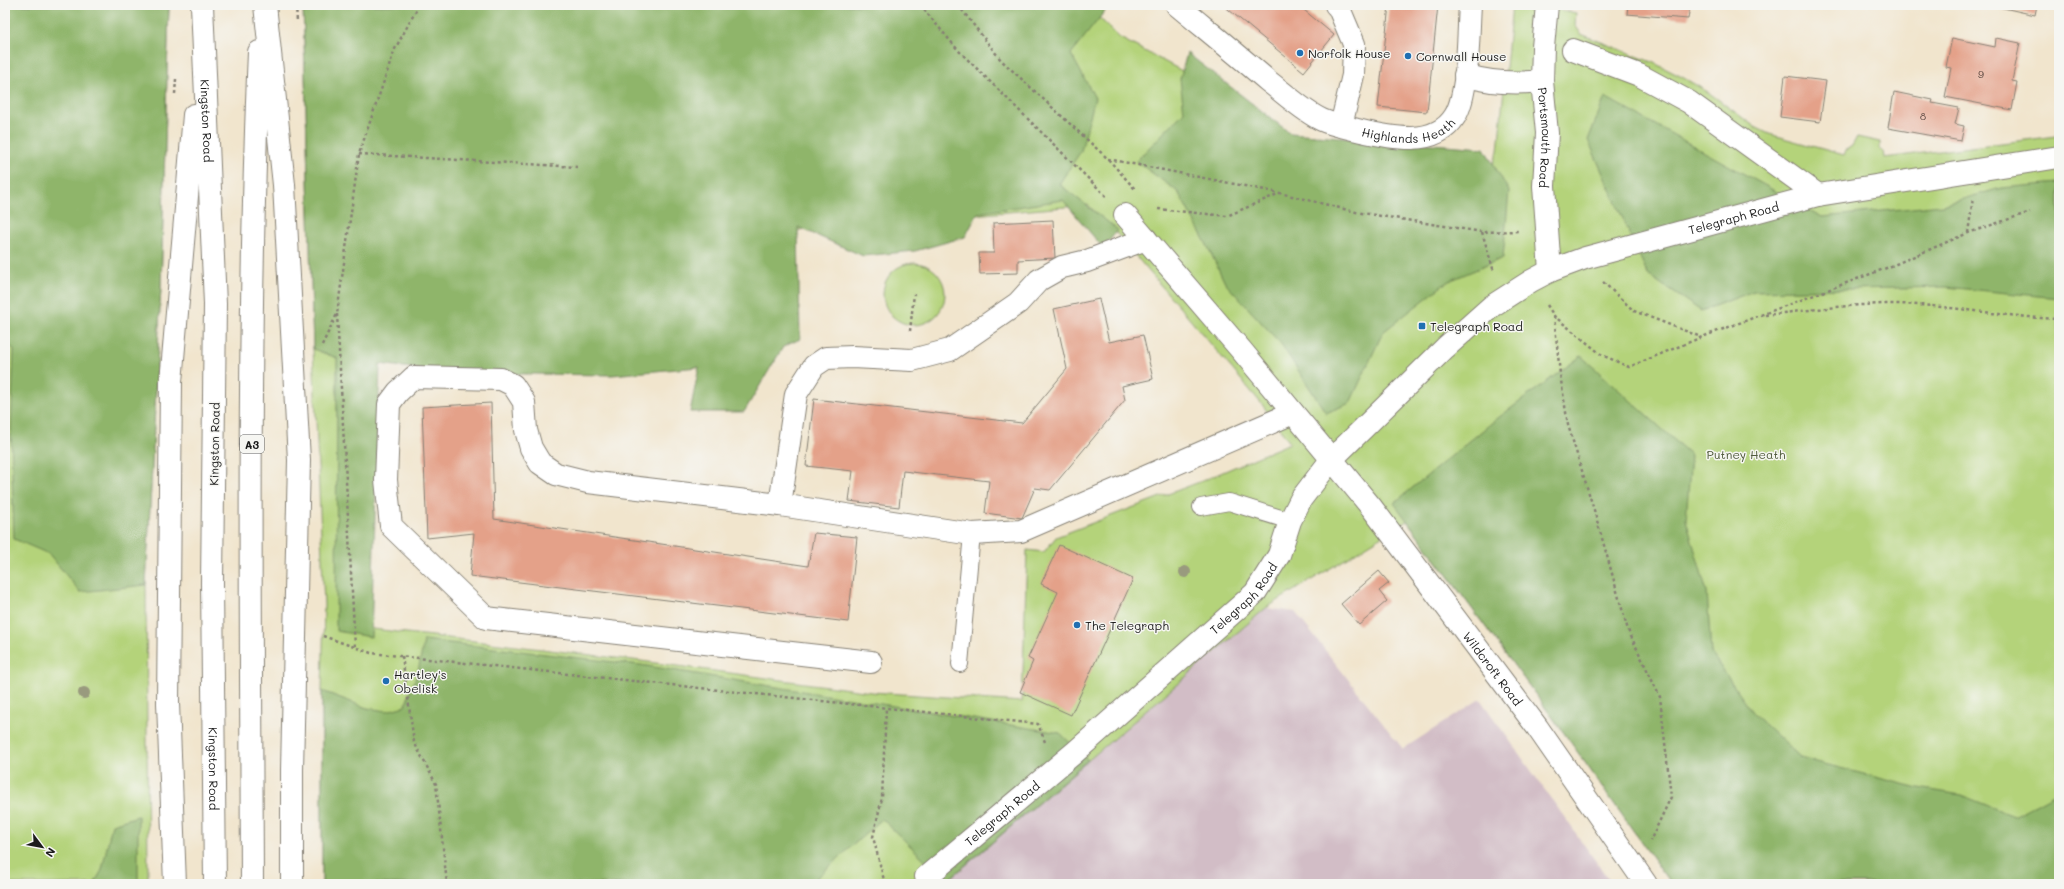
<svg xmlns="http://www.w3.org/2000/svg" width="2064" height="889" font-family="Mali,sans-serif">
	<rect width="100%" height="100%" fill="#f6f6f2"/>
	<filter id="ink" filterUnits="userSpaceOnUse"><feTurbulence type="fractalNoise" baseFrequency=".025" numOctaves="2"/><feDisplacementMap in="SourceGraphic" scale="8" xChannelSelector="R" yChannelSelector="G"/><feConvolveMatrix kernelMatrix="1 2 1 2 8 2 1 2 1" color-interpolation-filters="sRGB"/></filter>
	<filter id="wash" filterUnits="userSpaceOnUse"><feTurbulence type="fractalNoise" baseFrequency=".012" numOctaves="4" result="noise"/><feDisplacementMap in="SourceGraphic" scale="16" xChannelSelector="R" yChannelSelector="G"/><feGaussianBlur stdDeviation="0.9" result="paint"/><feColorMatrix in="noise" values="0 0 0 0 0 0 0 0 0 0 0 0 0 0 0 0 0 1.4 0 .05"/><feComposite in="paint" operator="in"/></filter>
	<g filter="url(#wash)">
		<rect width="100%" height="100%" fill="#f1e5cd"/>
		<!-- industrial -->
		<path fill="#d2bdc6" d="M1266 608 1295 612 1403 749 1480 699 1612 884H944Z"/>
		<!-- green -->
		<path fill="#b4d37a" stroke="#68784b" fill-rule="evenodd" d="M5 5H169L161 287 146 585 148 884H5Z
			M303 5H1086L1120 38 1203 82 1283 132 1490 172 1498 151 1512 5H1538L1576 13 1575 25 1581 34 1654 63 1682 77 1708 92 1755 127 1769 134 1844 155 1846 150 1852 146 1857 137 1880 142V150L1883 151 1884 158 2057 136 2059 129V884H1671L1567 737 1407 521 1266 608 944 884H322V691L324 605 313 349ZM1088 205 1112 228 1261 403 1290 443 1202 481 1056 537 1044 552 1027 550 1022 702 871 692 633 660 373 629 361 624 351 331 775 362 789 231Z
			M883 294a31 31 0 1 1 62 0a31 31 0 1 1-62 0Z"/>
		<!-- forest -->
		<path fill="#8fb56a" stroke="#566843" d="M5 5H169L161 287 146 585 80 592 49 554 14 539 11 435 14 349 5 343Z
			M303 5H1107L1105 11 1071 54 1095 98 1081 151 1059 184 1118 230 1103 248 1063 200 978 213 965 237 915 251 863 256 798 227 800 339 783 347 744 412H690L699 367 612 375 450 373 380 364 371 637 336 631 337 358 313 349Z
			M1187 53 1290 133 1484 148 1509 191 1503 258 1447 282 1383 332 1350 403 1326 413 1281 344 1225 283 1207 245 1178 192 1136 161 1184 112 1180 79Z
			M1605 97 1822 217 1942 205 2001 188 2059 183V298L1946 287 1754 291 1701 311 1648 275 1588 140Z
			M1581 356 1691 455 1686 520 1707 592 1711 653 1752 712 1801 758 1918 788 1961 795 2014 816 2059 791V884H1671L1567 737 1394 503 1494 421Z
			M424 640 641 665 1060 733 1088 760 947 881 882 819 810 884H322V691L367 708 387 711 405 706 418 672Z
			M138 816V884H94L102 870 112 824Z"/>
		<g id="blocks">
			<!-- building -->
			<path fill="#e4a189" d="M1223 5H1298L1334 35 1304 72Z
				M1389 5H1438L1427 112 1378 107Z
				M1628 5H1690L1688 19 1627 14Z
				M1990 5H2037L2035 15Z
				M1952 38 1995 47 1996 38 2020 43 2012 81 2017 82 2012 110 1945 97 1951 68 1946 67Z
				M1785 76 1826 81 1820 122 1780 117Z
				M1894 92 1933 100 1932 103 1959 108 1955 124 1964 126 1961 141 1888 128Z
				M1053 220 1055 258 1018 260V273L980 274 979 253H994L993 223Z
				M1099 299 1109 342 1143 335 1153 379 1122 386 1125 400 1050 490 1035 488 1022 518 985 513 989 481 903 471 899 507 849 501 853 471 806 466 814 399 1022 423 1067 369 1054 309Z
				M491 403 494 519 808 566 814 533 857 537 848 622 470 576 474 533 427 538 422 407Z
				M1059 545 1133 579 1071 715 1020 692 1033 661 1028 658 1058 592 1041 584Z
				M1379 571 1389 583 1379 591 1387 601 1359 625 1341 604Z"/>
		</g>
	</g>
	<g filter="url(#ink)">
		<use href="#blocks" fill-opacity="0" stroke="#868074" stroke-width="1"/>
		<g fill="none" stroke-linecap="round" stroke-linejoin="round">
			<defs>
				<path id="lane" d="M1201 507 1229 502 1290 521
					M960 664 972 534"/>
				<g id="street">
					<path id="s1" d="M1177 5C1207 30 1238 55 1268 81 1284 93 1304 112 1322 120 1333 125 1346 127 1357 130 1388 137 1435 149 1455 116 1469 93 1468 33 1470 5"/>
					<path d="M1336 5 1338 6 1354 44 1353 75 1341 126"/>
					<path id="s2" d="M1547 5 1543 47 1542 81 1547 133 1544 186 1550 271"/>
					<path d="M1573 50 1639 75 1689 102 1818 195"/>
					<path d="M1465 75C1490 83 1516 84 1542 81"/>
					<path id="s3" d="M1125 215 1242 351 1372 508 1537 727 1646 884"/>
					<path d="M780 505 796 394 814 366 826 358 853 357 912 360 950 350 1018 303 1039 280 1062 267 1087 261 1146 239"/>
					<path d="M871 662 486 618 391 526 386 480 389 404 398 392 414 377 501 379 513 385 524 402 526 430 531 448 540 463 556 474 588 482 780 505 972 534 1021 531 1293 413"/>
					<path id="s4" d="M926 877 1074 753 1255 593 1279 555 1290 521 1301 499 1331 460 1445 348 1492 306 1531 281 1550 271 1585 258 1818 195 2059 157"/>
				</g>
				<g id="highway">
					<path id="s5" d="M202 5 215 304 212 583 215 884"/>
					<path d="M265 5 284 185 299 460 292 770V884"/>
					<path d="M175 884 168 703 171 382 194 115"/>
					<path d="M252 884C251 607 247 329 259 52"/>
				</g>
			</defs>
			<!-- lane casing -->
			<use href="#lane" stroke="#868074" stroke-width="18"/>
			<!-- street casing -->
			<use href="#street" stroke="#868074" stroke-width="24"/>
			<!-- highway casing -->
			<use href="#highway" stroke="#868074" stroke-width="24"/>
			<!-- path -->
			<path stroke="#868074" stroke-width="2.5" stroke-dasharray="3 3" stroke-linecap="butt" d="M296 5 297 22
				M920 5 958 50 1106 196
				M958 5 1001 60 1108 159 1135 189
				M175 94 176 79
				M359 154 577 167
				M1108 159 1280 193 1356 212 1482 232 1520 231
				M1158 209 1227 216 1280 193
				M1482 232 1494 272
				M1968 233 1973 198
				M1603 282 1634 311 1701 337
				M1547 305 1554 316 1602 355 1629 367 1702 337 1889 267 1968 233 2030 212
				M337 314 355 647
				M1765 315C1804 311 1844 305 1883 304 1942 303 2000 317 2059 319
				M1554 316 1560 374 1568 425 1594 510 1628 630 1660 697 1671 797 1650 841
				M910 331 914 294
				M322 345 337 314 359 154 395 49 419 5
				M323 636 371 653 1038 724 1045 742
				M402 656 414 742 436 784 447 884
				M885 884 873 837 882 798 886 708"/>
			<!-- lane -->
			<use href="#lane" stroke="#fff" stroke-width="16"/>
			<!-- street -->
			<use href="#street" stroke="#fff" stroke-width="22"/>
			<!-- highway -->
			<use href="#highway" stroke="#fff" stroke-width="22"/>
		</g>
		<!-- trees -->
		<g fill="#999a7e">
			<circle cx="1185" cy="572" r="6"/>
			<circle cx="84" cy="693" r="6"/>
		</g>
	</g>
	<!-- markers -->
	<g fill="#1f6fb2" stroke="#f6f6f2" stroke-width="1.5">
		<circle cx="1300" cy="53" r="4"/>
		<circle cx="1408" cy="56" r="4"/>
		<rect x="1418" y="322" width="8" height="8" rx="2"/>
		<circle cx="1077" cy="625" r="4"/>
		<circle cx="386" cy="681" r="4"/>
	</g>
	<g text-anchor="middle" dominant-baseline="central" stroke-width="3" stroke-linejoin="round" paint-order="stroke">
		<!-- number labels -->
		<g font-size="10" fill="#4e3d37">
			<text x="1981" y="74">9</text>
			<text x="1923" y="116">8</text>
		</g>
		<!-- shield labels -->
		<rect fill="#f6f6f2" stroke="#5d5d5c" stroke-width="1" x="240" y="435" width="24" height="18" rx="3"/>
		<g font-size="11" font-weight="bold" fill="#1c1c1c">
			<text x="252" y="444">A3</text>
		</g>
		<!-- poi labels -->
		<g font-size="12" fill="#1c1c1c" stroke="#f6f6f2" text-anchor="start">
			<text x="1308" y="53">Norfolk House</text>
			<text x="1416" y="56">Cornwall House</text>
			<text x="1430" y="326">Telegraph Road</text>
			<text x="1085" y="625">The Telegraph</text>
			<text x="394" y="674">Hartley's<tspan x="394" dy="14">Obelisk</tspan></text>
		</g>
		<!-- street labels -->
		<g font-size="12" fill="#1c1c1c" stroke="#f6f6f2">
			<text stroke="none"><textPath href="#s5" startOffset="116">Kingston Road</textPath></text>
			<text stroke="none"><textPath href="#s1" startOffset="275">Highlands Heath</textPath></text>
			<text stroke="none"><textPath href="#s2" startOffset="133">Portsmouth Road</textPath></text>
			<text stroke="none"><textPath href="#s4" startOffset="1071">Telegraph Road</textPath></text>
			<text transform="translate(214 444) rotate(-89)">Kingston Road</text>
			<text stroke="none"><textPath href="#s4" startOffset="423">Telegraph Road</textPath></text>
			<text stroke="none"><textPath href="#s3" startOffset="584">Wildcroft Road</textPath></text>
			<text stroke="none"><textPath href="#s5" startOffset="764">Kingston Road</textPath></text>
			<text stroke="none"><textPath href="#s4" startOffset="99">Telegraph Road</textPath></text>
		</g>
		<!-- park labels -->
		<g font-size="12" fill="#515c3d" stroke="#f6f6f2">
			<text x="1746" y="454">Putney Heath</text>
		</g>
	</g>
	<!-- margin -->
	<rect width="2064" height="889" fill="none" stroke="#f6f6f2" stroke-width="20"/>
	<!-- north arrow -->
	<g transform="translate(42 847) rotate(122)" stroke="#f6f6f2" stroke-width="3" paint-order="stroke">
	<path d="M0-3L7 15L0 10L-7 15Z" fill="#1c1c1c"/>
	<text y="-6" font-size="11" font-weight="bold" text-anchor="middle" fill="#1c1c1c">N</text>
	</g>
</svg>
